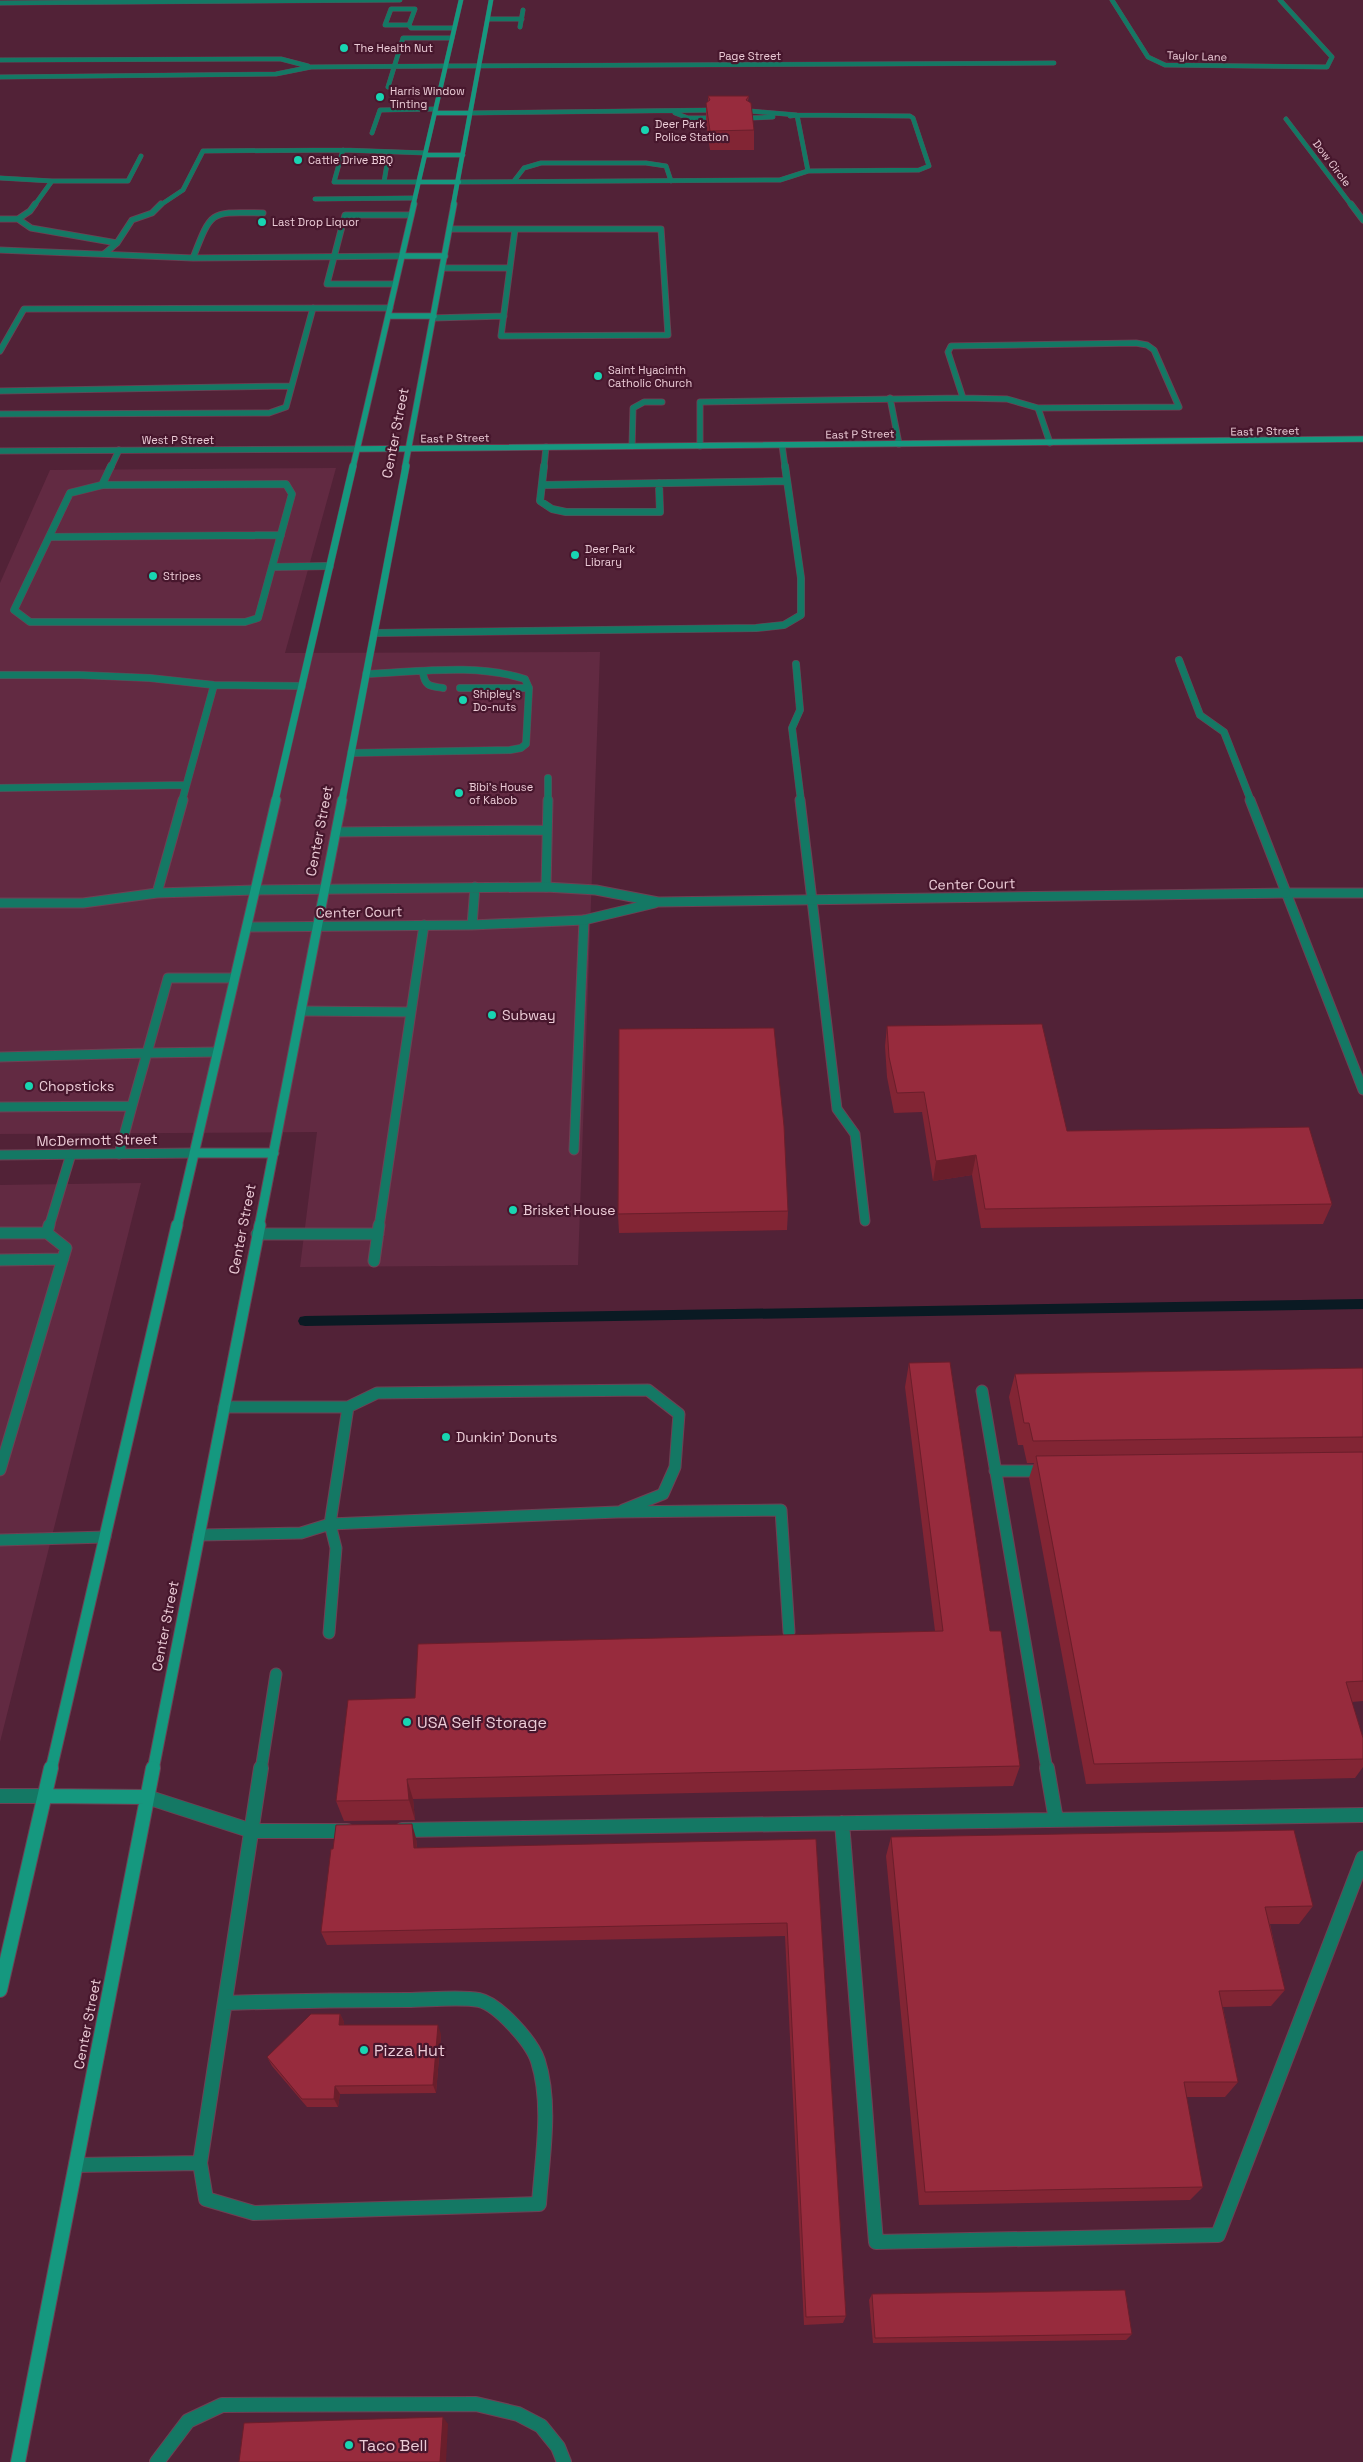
<svg xmlns="http://www.w3.org/2000/svg" width="1363" height="2462" font-family="'Space Grotesk',sans-serif">
	<rect width="100%" height="100%" fill="#522237"/>
	<!-- built -->
	<path fill="#622a42" d="M336 468 285 653 600 652 578 1265 300 1267 317 1132 0 1134V583L50 470Z
		M141 1183 0 1742V1185Z"/>
	<g fill="none" stroke-linecap="round" stroke-linejoin="round">
		<!-- stream -->
		<path fill="#0a1a23" fill-rule="evenodd" d="M1363 1299V1309L305 1326 300 1325 298 1321 300 1317 305 1316Z"/>
		<defs>
			<path id="lane-far5" d="M391 9H415L409 25H385Z
				M488 19H522
				M409 25 411 28H454
				M520 27 523 10
				M0 60 281 59 308 66
				M0 77 276 74 311 67 446 66
				M388 87 403 38H452
				M470 113 720 110
				M675 113 688 118H706
				M790 116 797 115 808 171
				M750 118 773 117
				M372 133 380 110 436 109
				M343 150 334 182H419
				M0 178 52 181 34 206
				M52 181H128L141 156
				M514 181 524 168 541 163H646L666 166 671 181
				M384 182 389 152
				M459 182 780 180 808 171 919 170 929 166 913 118 910 116 797 115 739 110
				M315 199 415 198
				M159 206 183 190 203 151 343 150 426 153"/>
			<path id="lane-far4" d="M0 219H18L31 228 117 243
				M18 219 30 211 35 204
				M450 229H515
				M515 229H661L668 335 501 336Z
				M0 250 193 258 402 256
				M104 254 117 243 132 220 152 213 161 204
				M193 258C212 209 210 212 263 213
				M443 268H510
				M395 284H327L345 215H411
				M433 318 504 316
				M1136 343 1147 345 1154 350 1179 407 1038 408 1007 399 963 398 948 352 951 346Z
				M0 351 24 309 390 308
				M0 391 290 386
				M890 398 899 444
				M1038 408 1050 443
				M0 414 269 413 286 407 313 308
				M782 445 785 467
				M632 446 633 408 644 402H662
				M700 446V402L963 398
				M111 467 119 450
				M544 467 546 447"/>
			<path id="lane-far3" d="M544 466 540 501 552 509 566 512H660L659 483
				M286 484 292 494 258 618 245 622H30L14 610 70 493 102 485Z
				M102 485 111 466
				M543 485 787 481
				M49 537 281 535
				M272 567 330 566
				M374 633 756 628 784 625 801 615V578L785 466
				M1179 660 1200 715 1224 732 1251 801
				M796 664 800 710 792 728 801 801
				M423 673C425 687 431 686 443 688
				M0 675H80L150 678 214 685 302 686
				M460 688H529
				M351 753 510 750 521 748 526 744 529 688 525 679C475 663 418 672 366 674
				M0 788 186 785
				M182 801 214 685
				M548 801V778"/>
			<path id="lane-far2" d="M800 800 837 1109 855 1134 865 1221
				M1250 800 1363 1090
				M336 832 547 830
				M546 887 548 800
				M157 893 183 800
				M1286 893H1363
				M0 903H83L157 893 255 890
				M301 1011 411 1012
				M217 1052 147 1053 168 978H234
				M0 1057 147 1053 132 1106 0 1107
				M574 1150 584 920
				M119 1154 132 1106
				M49 1227 71 1154
				M379 1227 424 925"/>
			<path id="lane-far1" d="M0 1233H47L66 1248 0 1470
				M47 1233 49 1225
				M257 1234H378
				M0 1260 63 1259
				M374 1261 379 1225
				M982 1391 1047 1770
				M348 1407 377 1393 648 1390 679 1414 675 1467 663 1494 623 1510
				M995 1471H1045
				M199 1535 301 1533 330 1524 348 1407H224
				M0 1540 105 1537
				M329 1633 336 1548 330 1524 617 1512 781 1510 789 1632
				M261 1770 276 1674"/>
			<path id="lane" d="M1047 1768 1056 1820
				M0 1796H45
				M147 1797 252 1831H347
				M842 1823 876 2242 1218 2235 1363 1858
				M402 1830 1363 1815
				M225 2003C286 2001 346 2000 407 2000 427 2000 460 1996 479 2000 498 2004 532 2042 538 2061 552 2105 542 2158 539 2204L254 2213 206 2199 200 2163 261 1768
				M76 2165 200 2163
				M157 2462 188 2421 222 2405 476 2404 518 2414 541 2426 558 2447 564 2462"/>
			<path id="street-far2" d="M1112 0 1148 57 1165 65 1327 67 1332 57 1280 0
				M0 3 400 0
				M446 66 1054 63
				M1286 119 1352 206"/>
			<path id="street-far1" d="M1351 204 1363 220
				M0 451 357 449"/>
			<path id="street" d="M255 890 546 887 596 890 658 902 1286 893
				M472 925 475 887
				M247 927 472 925 584 920 655 903
				M0 1155 194 1153"/>
			<path id="secondary-far5" d="M435 113H470
				M425 155H463
				M419 182H459
				M413 206 461 0
				M453 206 491 0"/>
			<path id="secondary-far4" d="M402 256H445
				M388 316H434
				M357 449 1363 439
				M353 467 414 204
				M405 467 454 204"/>
			<path id="secondary-far3" d="M275 801 353 466
				M342 801 406 466"/>
			<path id="secondary-far2" d="M194 1153H274
				M177 1227 276 800
				M259 1227 342 800"/>
			<path id="secondary-far1" d="M51 1770 177 1225
				M153 1770 260 1225"/>
			<path id="secondary" d="M45 1796 147 1797
				M0 1990 51 1768
				M18 2462 153 1768"/>
		</defs>
		<!-- lane-far5 casing -->
		<use href="#lane-far5" stroke="#6e4154" stroke-width="5"/>
		<!-- lane-far4 casing -->
		<use href="#lane-far4" stroke="#6e4154" stroke-width="7"/>
		<!-- lane-far3 casing -->
		<use href="#lane-far3" stroke="#6e4154" stroke-width="8"/>
		<!-- lane-far2 casing -->
		<use href="#lane-far2" stroke="#6e4154" stroke-width="11"/>
		<!-- lane-far1 casing -->
		<use href="#lane-far1" stroke="#6e4154" stroke-width="13"/>
		<!-- lane casing -->
		<use href="#lane" stroke="#6e4154" stroke-width="16"/>
		<!-- street-far2 casing -->
		<use href="#street-far2" stroke="#6e4154" stroke-width="5"/>
		<!-- street-far1 casing -->
		<use href="#street-far1" stroke="#6e4154" stroke-width="7"/>
		<!-- street casing -->
		<use href="#street" stroke="#6e4154" stroke-width="11"/>
		<!-- secondary-far5 casing -->
		<use href="#secondary-far5" stroke="#6e4154" stroke-width="5"/>
		<!-- secondary-far4 casing -->
		<use href="#secondary-far4" stroke="#6e4154" stroke-width="7"/>
		<!-- secondary-far3 casing -->
		<use href="#secondary-far3" stroke="#6e4154" stroke-width="8"/>
		<!-- secondary-far2 casing -->
		<use href="#secondary-far2" stroke="#6e4154" stroke-width="11"/>
		<!-- secondary-far1 casing -->
		<use href="#secondary-far1" stroke="#6e4154" stroke-width="13"/>
		<!-- secondary casing -->
		<use href="#secondary" stroke="#6e4154" stroke-width="16"/>
		<!-- lane-far5 -->
		<use href="#lane-far5" stroke="#147864" stroke-width="4.5"/>
		<!-- lane-far4 -->
		<use href="#lane-far4" stroke="#147864" stroke-width="5.5"/>
		<!-- lane-far3 -->
		<use href="#lane-far3" stroke="#147864" stroke-width="7"/>
		<!-- lane-far2 -->
		<use href="#lane-far2" stroke="#147864" stroke-width="9"/>
		<!-- lane-far1 -->
		<use href="#lane-far1" stroke="#147864" stroke-width="11"/>
		<!-- lane -->
		<use href="#lane" stroke="#147864" stroke-width="14"/>
		<!-- street-far2 -->
		<use href="#street-far2" stroke="#147864" stroke-width="4.5"/>
		<!-- street-far1 -->
		<use href="#street-far1" stroke="#147864" stroke-width="5.5"/>
		<!-- street -->
		<use href="#street" stroke="#147864" stroke-width="9"/>
		<!-- secondary-far5 -->
		<use href="#secondary-far5" stroke="#15987f" stroke-width="4.5"/>
		<!-- secondary-far4 -->
		<use href="#secondary-far4" stroke="#15987f" stroke-width="5.5"/>
		<!-- secondary-far3 -->
		<use href="#secondary-far3" stroke="#15987f" stroke-width="7"/>
		<!-- secondary-far2 -->
		<use href="#secondary-far2" stroke="#15987f" stroke-width="9"/>
		<!-- secondary-far1 -->
		<use href="#secondary-far1" stroke="#15987f" stroke-width="11"/>
		<!-- secondary -->
		<use href="#secondary" stroke="#15987f" stroke-width="14"/>
	</g>
	<!-- wall -->
	<path fill="#822534" d="M708 96H749L748 101 754 130V150H710L706 122V103L708 102Z
		M887 1026 1067 1131 1332 1204 1323 1224 981 1228 972 1175 933 1181 922 1112 894 1113 887 1077 885 1046Z
		M788 1211 787 1230 619 1233 618 1214Z
		M909 1363 990 1631 1020 1766 1013 1786 413 1799 415 1820 344 1821 336 1801 415 1698 935 1631 905 1387Z
		M1363 1368V1701L1352 1702 1363 1738V1767L1355 1778 1086 1784 1029 1478 1034 1463H1027L1023 1445H1018L1009 1397 1015 1374Z
		M891 1837 1313 1906 1299 1924H1270L1285 1990 1271 2006 1223 2007 1238 2082 1225 2097H1186L1203 2187 1190 2200 919 2205 886 1856Z
		M416 1838 417 1848 816 1839 846 2316 843 2323 804 2325 785 1936 327 1945 321 1932Z
		M340 2014 344 2022V2025L441 2034 436 2093 340 2094 338 2107H307L272 2066 267 2057Z
		M872 2294 1132 2334 1126 2340 873 2343 869 2300Z"/>
	<!-- shaded-wall -->
	<path fill="#6a1e2b" d="M976 1155 972 1175 933 1181 936 1161Z
		M407 1779 413 1799 415 1820 409 1800Z
		M412 1824 416 1838 418 1861 414 1848Z
		M340 2014 344 2022 343 2034 339 2025Z
		M438 2025 441 2034 436 2093 433 2085Z
		M335 2086 340 2094 338 2107 334 2099Z
		M443 2417 448 2424 446 2462H440Z"/>
	<!-- building -->
	<path fill="#972b3d" stroke="#6a1e2b" d="M708 96H749L746 100 751 103 754 130 710 131 706 103 710 100Z
		M1042 1024 1067 1131 1309 1127 1332 1204 985 1209 976 1155 936 1161 924 1092 897 1093 889 1057 887 1026Z
		M774 1028 784 1126 788 1211 618 1214 619 1029Z
		M950 1362 990 1631H1001L1020 1766 407 1779 409 1800 336 1801 348 1700 415 1698 418 1644 943 1631 909 1363Z
		M1363 1368V1437L1033 1441 1029 1423H1024L1015 1374Z
		M1363 1452V1681L1346 1682 1363 1738V1759L1094 1764 1036 1456Z
		M412 1824 414 1848 816 1839 846 2316 806 2317 787 1923 321 1932 331 1849H333L336 1825Z
		M1294 1830 1313 1906 1265 1907 1285 1990 1219 1991 1238 2082H1184L1203 2187 925 2192 891 1837Z
		M311 2014H340L339 2025H438L433 2085 335 2086 334 2099H302L267 2057Z
		M1125 2290 1132 2334 875 2338 872 2294Z
		M443 2417 440 2462H239L244 2423Z"/>
	<!-- markers -->
	<g fill="#18d5b2" stroke="#47172d" stroke-width="2">
		<circle cx="344" cy="48" r="5"/>
		<circle cx="380" cy="97" r="5"/>
		<circle cx="645" cy="130" r="5"/>
		<circle cx="298" cy="160" r="5"/>
		<circle cx="262" cy="222" r="5"/>
		<circle cx="598" cy="376" r="5"/>
		<circle cx="575" cy="555" r="5"/>
		<circle cx="153" cy="576" r="5"/>
		<circle cx="463" cy="700" r="5"/>
		<circle cx="459" cy="793" r="5"/>
		<circle cx="492" cy="1015" r="5"/>
		<circle cx="29" cy="1086" r="5"/>
		<circle cx="513" cy="1210" r="5"/>
		<circle cx="446" cy="1437" r="5"/>
		<circle cx="407" cy="1722" r="5"/>
		<circle cx="364" cy="2050" r="5"/>
		<circle cx="349" cy="2445" r="5"/>
	</g>
	<g text-anchor="middle" dominant-baseline="central" stroke-width="4.5" stroke-linejoin="round" paint-order="stroke">
		<!-- far-poi labels -->
		<g font-size="11" fill="#ecccd7" stroke="#47172d" text-anchor="start">
			<text x="354" y="48">The Health Nut</text>
			<text x="390" y="91">Harris Window<tspan x="390" dy="13">Tinting</tspan></text>
			<text x="655" y="124">Deer Park<tspan x="655" dy="13">Police Station</tspan></text>
			<text x="308" y="160">Cattle Drive BBQ</text>
			<text x="272" y="222">Last Drop Liquor</text>
			<text x="608" y="370">Saint Hyacinth<tspan x="608" dy="13">Catholic Church</tspan></text>
			<text x="585" y="549">Deer Park<tspan x="585" dy="13">Library</tspan></text>
			<text x="163" y="576">Stripes</text>
			<text x="473" y="694">Shipley's<tspan x="473" dy="13">Do-nuts</tspan></text>
			<text x="469" y="787">Bibi's House<tspan x="469" dy="13">of Kabob</tspan></text>
		</g>
		<!-- far-street labels -->
		<g font-size="11" fill="#ecccd7" stroke="#47172d">
			<text x="750" y="56">Page Street</text>
			<text transform="translate(1197 56) rotate(2)">Taylor Lane</text>
			<text transform="translate(1332 163) rotate(53)">Dow Circle</text>
			<text transform="translate(1265 431) rotate(-1)">East P Street</text>
			<text transform="translate(860 434) rotate(-1)">East P Street</text>
			<text transform="translate(455 438) rotate(-1)">East P Street</text>
			<text x="178" y="440">West P Street</text>
		</g>
		<!-- street labels -->
		<g font-size="14" fill="#ecccd7" stroke="#47172d">
			<text transform="translate(395 433) rotate(-79)">Center Street</text>
			<text transform="translate(319 831) rotate(-79)">Center Street</text>
			<text transform="translate(972 884) rotate(-1)">Center Court</text>
			<text transform="translate(359 912) rotate(-1)">Center Court</text>
			<text transform="translate(97 1140) rotate(-1)">McDermott Street</text>
			<text transform="translate(242 1229) rotate(-79)">Center Street</text>
			<text transform="translate(165 1626) rotate(-79)">Center Street</text>
			<text transform="translate(87 2024) rotate(-79)">Center Street</text>
		</g>
		<!-- poi labels -->
		<g font-size="14" fill="#ecccd7" stroke="#47172d" text-anchor="start">
			<text x="502" y="1015">Subway</text>
			<text x="39" y="1086">Chopsticks</text>
			<text x="523" y="1210">Brisket House</text>
			<text x="456" y="1437">Dunkin' Donuts</text>
		</g>
		<!-- near-poi labels -->
		<g font-size="16" fill="#ecccd7" stroke="#47172d" text-anchor="start">
			<text x="417" y="1722">USA Self Storage</text>
			<text x="374" y="2050">Pizza Hut</text>
			<text x="359" y="2445">Taco Bell</text>
		</g>
	</g>
</svg>
